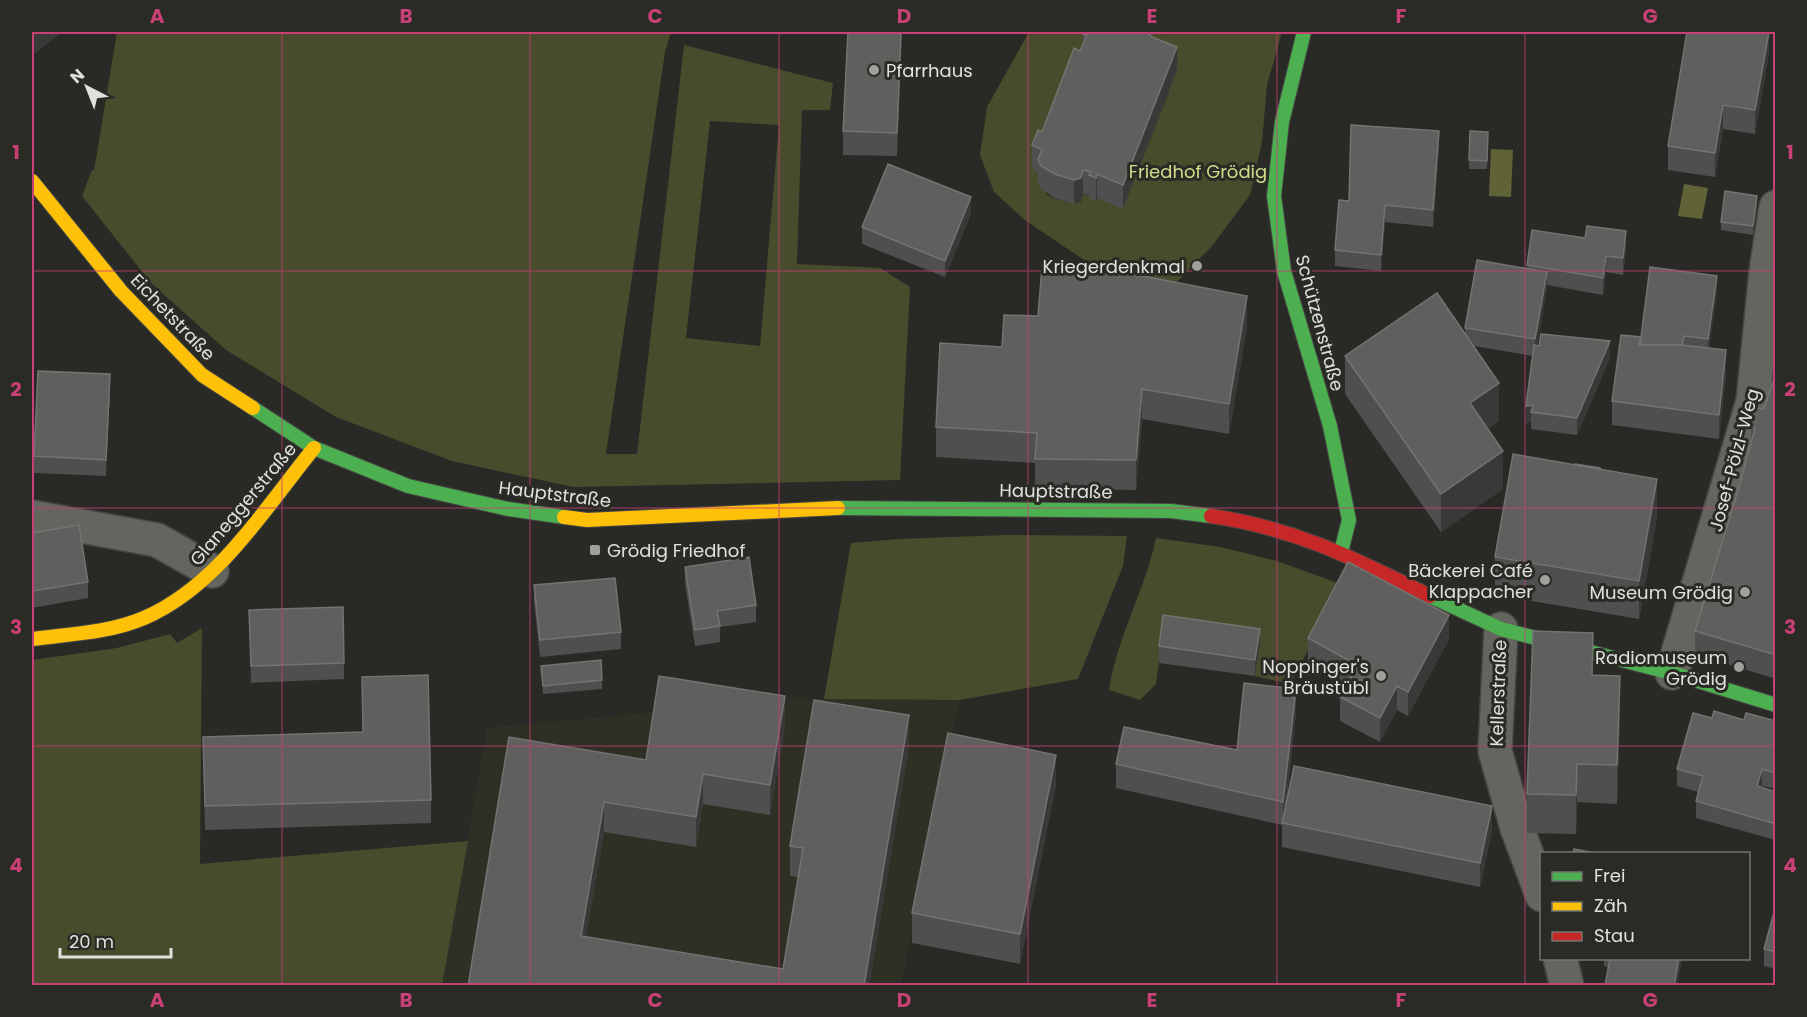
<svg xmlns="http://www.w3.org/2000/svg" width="1807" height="1017" font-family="Poppins,sans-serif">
	<rect width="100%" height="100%" fill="#292a26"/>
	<!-- built -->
	<path fill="#2f3025" d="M794 699 960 700 901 985 442 986 487 728Z"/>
	<!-- green -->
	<path fill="#484c2c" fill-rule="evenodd" d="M117 32H671L665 52 606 454H637L684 45 833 83 830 110H802L797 264 880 268 910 287 900 480 573 487 452 461 336 417 226 350 151 283 82 196 92 170 94 171ZM710 121 779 125 760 346 686 338Z
		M1029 32H1111L1042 174 1047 195C1058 199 1069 205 1081 202L1083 194 1091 196 1090 199 1096 201 1097 198 1123 208 1169 92 1125 32H1282L1267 85 1262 142 1250 195 1212 246 1168 291 1120 284 1026 221 994 192 980 155 987 107Z
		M1006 535 1127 536 1123 566 1078 679 960 700 824 699 851 543 899 539Z
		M1156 538 1221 547 1277 561 1343 585 1290 684 1255 676 1259 645 1163 632 1156 684 1140 700 1109 690C1117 637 1145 590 1156 538Z
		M202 628 200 864 468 841 442 985H32V660L117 648 170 634 177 643Z"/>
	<!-- water -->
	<path fill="#606335" d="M1491 149 1513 150 1511 197 1489 196Z
		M1684 184 1708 188 1702 219 1678 216Z"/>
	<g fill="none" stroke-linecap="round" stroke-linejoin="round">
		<defs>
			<path id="street" d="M32 517 157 540 212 571
				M1501 629 1495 751 1517 828 1542 895
				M1672 673 1753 401 1766 271 1776 207
				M1560 958 1567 986"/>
			<path id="fast" d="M1304 32 1282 122 1274 196 1284 271 1330 426 1349 520 1341 552
				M253 408 314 448 408 486 508 509 564 517
				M838 508 1171 511 1211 516
				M1430 596 1501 629 1672 673 1776 705"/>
			<path id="slow" d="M32 181 121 291 202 375 253 408
				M564 517 587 520 838 508
				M32 639C69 634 109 633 144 618 218 586 265 508 314 448"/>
			<path id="jam" d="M1211 516C1295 528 1355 559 1430 596"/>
		</defs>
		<!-- street casing -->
		<use href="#street" stroke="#464644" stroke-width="36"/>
		<!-- fast casing -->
		<use href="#fast" stroke="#464644" stroke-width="16"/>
		<!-- slow casing -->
		<use href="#slow" stroke="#464644" stroke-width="16"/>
		<!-- jam casing -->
		<use href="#jam" stroke="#464644" stroke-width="16"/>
		<!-- street -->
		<use href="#street" stroke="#64655e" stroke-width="33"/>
		<!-- fast -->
		<use href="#fast" stroke="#4caf50" stroke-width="14"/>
		<!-- slow -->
		<use href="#slow" stroke="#ffc107" stroke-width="14"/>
		<!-- jam -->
		<use href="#jam" stroke="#c62828" stroke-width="14"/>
	</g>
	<!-- wall -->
	<path fill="#4f4f4f" d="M848 32H902L897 156 843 155V131Z
		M1769 32V52L1755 134 1723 129 1715 177 1668 170V146Z
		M1083 34 1177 70 1123 209 1097 198 1096 201 1089 199V195L1083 194 1081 202 1074 204 1055 198 1041 189 1038 183V172L1032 169V145L1042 132 1080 51 1083 43Z
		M1470 131 1488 132 1487 169H1469Z
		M1439 148 1433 227 1385 222 1381 271 1335 266V250L1349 201Z
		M1757 205 1753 235 1721 230V222Z
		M971 214 945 277 862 244V227Z
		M1626 248 1623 275 1606 272 1603 295 1547 285 1537 346 1610 358 1577 435 1531 429V422L1526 423 1533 356 1474 346 1499 421 1488 429 1503 489 1441 532 1345 394V356L1465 334V328L1527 269V265Z
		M1717 292 1709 348 1726 374 1719 439 1612 425V401L1641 337Z
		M1776 323V360H1774V336Z
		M1247 326 1229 434 1142 419 1136 490 1035 488V463L936 457V427L1002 347Z
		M1776 373V679L1695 654V631L1737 494 1751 442V425L1764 409Z
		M110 391 106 476 34 473V456Z
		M1657 517 1639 619 1495 595V557Z
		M32 533 88 582V598L32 608Z
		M685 567 756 605V622L720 627V642L695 646 685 584Z
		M534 585 621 632V649L540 657 534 602Z
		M249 610 344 663V679L251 683Z
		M1308 638 1449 639 1408 716 1397 710 1380 742 1340 721V697L1347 684 1308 662Z
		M1260 645 1255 676 1159 663V646Z
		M541 666 602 680V689L543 694Z
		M1593 675 1620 715 1617 804 1577 802 1576 834 1527 833V794Z
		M362 677 431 800V823L205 830 203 737 363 732Z
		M1296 713 1286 805 1492 830 1480 887 1282 847V825L1116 788V764L1237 750Z
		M1712 718 1776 721V789L1762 786 1761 788 1776 792V840L1696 818V801L1698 792 1677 786V769Z
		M785 726 770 815 703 804 696 847 604 832 586 936 783 969 798 877 790 876V846L909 745 869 986H468L509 737 646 760Z
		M1056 785 1020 964 912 943V913Z
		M1539 857H1542V878L1539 865Z
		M1776 905V969L1764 966V949Z
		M1604 958H1682L1677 986 1604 966Z"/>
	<!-- shaded-wall -->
	<path fill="#393a38" d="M32 32H62L32 56Z
		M901 32H902L897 156V133Z
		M1769 32V52L1755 134V110Z
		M1177 47V70L1123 209V185Z
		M1723 105V129L1715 177V153Z
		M1439 131V148L1433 227V210Z
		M1083 170V194L1081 202 1074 204V180Z
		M1097 174V198L1096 201V178Z
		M1757 196V205L1753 235V226Z
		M971 197V214L945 277V261Z
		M1385 205V222L1381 271V255Z
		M1626 231V248L1623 275V258Z
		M1606 256V272L1603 295V278Z
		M1547 272V289L1535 356V339Z
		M1717 276V292L1708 356V339Z
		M1247 296V326L1229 434V404Z
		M1610 341V358L1577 435V418Z
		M1726 350V374L1719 439V415Z
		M110 374V391L106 476V460Z
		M1499 383V421L1470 442V403Z
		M1142 389V419L1136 490V460Z
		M1533 405 1531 412V422L1526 423V406Z
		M1503 451V489L1441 532V494Z
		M1657 479V517L1639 619V581Z
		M1449 615V639L1408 716V692Z
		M1260 629V645L1255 676V660Z
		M1593 633V672L1592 714V675Z
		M1620 676V715L1617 804V765Z
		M1397 686V710L1380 742V718Z
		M1296 689V713L1283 825V802Z
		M785 696V726L770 815V785Z
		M909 715V745L869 986H864Z
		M1056 755V785L1020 964V934Z
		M1577 764V802L1576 834V795Z
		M1762 769V786L1757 803V786Z
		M703 774V804L696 847V817Z
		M604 802V832L581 966V936Z
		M1492 806V830L1480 887V863Z
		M1679 958H1682L1677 986H1674Z"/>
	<!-- building -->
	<path fill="#5f5f5e" stroke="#737372" stroke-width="1.5" d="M848 32H901L897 133 843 131Z
		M1085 32H1147L1152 37 1177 47 1123 185 1097 174 1096 178 1089 175 1091 172 1083 170 1081 178 1074 180 1055 174 1041 166 1038 159 1042 150 1032 145 1038 130 1042 132 1074 48 1080 51 1087 35 1083 34Z
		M1687 32H1769L1755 110 1723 105 1715 153 1668 146Z
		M1351 125 1439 131 1433 210 1385 205 1381 255 1335 250 1339 200 1349 201Z
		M1470 131 1488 132 1487 161 1469 160Z
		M888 164 971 197 945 261 862 227Z
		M1725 191 1757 196 1753 226 1721 222Z
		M1587 226 1626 231 1623 258 1606 256 1603 278 1527 265 1532 230 1585 238Z
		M1477 260 1547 272 1535 339 1465 328Z
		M1042 267 1143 276 1247 296 1229 404 1142 389 1136 460 1035 459 1037 433 936 427 940 343 1002 347 1004 315 1038 316Z
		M1650 267 1717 276 1708 339 1684 336 1682 345H1640Z
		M1437 293 1499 383 1470 403 1503 451 1441 494 1345 356Z
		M1776 323V336H1774Z
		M1541 334 1610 341 1577 418 1531 412 1533 405 1526 406 1534 345 1539 346Z
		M1621 335 1641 337 1639 345H1681L1726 350 1719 415 1612 401Z
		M38 371 110 374 106 460 34 456Z
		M1776 373V655L1695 631 1737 494 1755 428 1751 425 1756 408 1764 409Z
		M1513 454 1657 479 1639 581 1495 557Z
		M1575 464 1600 468V469L1575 465Z
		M79 525 88 582 32 591V533Z
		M749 557 756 605 717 611 720 626 695 630 685 567Z
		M1348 562 1449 615 1408 692 1397 686 1380 718 1340 697 1357 665 1308 638Z
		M615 578 621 632 540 640 534 585Z
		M343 607 344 663 251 666 249 610Z
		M1163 615 1260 629 1255 660 1159 646Z
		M1533 631 1593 633 1592 675 1620 676 1617 765 1577 764 1576 795 1527 794Z
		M601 660 602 680 543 686 541 666Z
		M428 675 431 800 205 806 203 737 363 732 362 677Z
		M659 676 785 696 770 785 703 774 696 817 604 802 581 936 783 969 803 848 790 846 814 700 909 715 864 986H468L509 737 646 760Z
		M1244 683 1296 689 1283 802 1116 764 1124 727 1237 750Z
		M1714 711 1744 720 1746 713 1776 721V773L1762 769 1757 786 1776 792V824L1696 801 1703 776 1677 769 1693 713 1712 718Z
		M948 733 1056 755 1020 934 912 913Z
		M1294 766 1492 806 1480 863 1282 823Z
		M1574 849 1600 854H1573Z
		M1539 857H1542V869Z
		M1776 905V952L1764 949Z
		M1610 958H1679L1674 986H1605Z"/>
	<!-- grid -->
	<path fill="none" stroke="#c84075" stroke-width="1.5" stroke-opacity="0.55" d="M282 32V986M530 32V986M779 32V986M1028 32V986M1277 32V986M1525 32V986M32 271H1776M32 508H1776M32 746H1776"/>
	<!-- markers -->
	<g fill="#a0a19d" stroke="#2a2b25" stroke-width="2">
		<circle cx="874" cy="70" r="6"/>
		<circle cx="1197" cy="266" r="6"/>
		<rect x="589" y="544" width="12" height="12" rx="3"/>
		<circle cx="1545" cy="580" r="6"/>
		<circle cx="1745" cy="592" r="6"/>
		<circle cx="1739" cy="667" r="6"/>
		<circle cx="1381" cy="676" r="6"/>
	</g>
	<g text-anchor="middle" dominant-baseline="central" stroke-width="6" stroke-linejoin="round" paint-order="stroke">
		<!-- poi labels -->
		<g font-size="18" fill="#e0e1dd" stroke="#2a2b25" text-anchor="end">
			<text x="886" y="70" text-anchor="start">Pfarrhaus</text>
			<text x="1185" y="266">Kriegerdenkmal</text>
			<text x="607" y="550" text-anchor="start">Grödig Friedhof</text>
			<text x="1533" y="570">Bäckerei Café<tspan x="1533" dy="21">Klappacher</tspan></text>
			<text x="1733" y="592">Museum Grödig</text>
			<text x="1727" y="657">Radiomuseum<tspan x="1727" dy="21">Grödig</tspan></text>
			<text x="1369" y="666">Noppinger's<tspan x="1369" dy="21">Bräustübl</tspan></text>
		</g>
		<!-- park labels -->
		<g font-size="18" fill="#d3db8b" stroke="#2a2b25">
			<text x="1198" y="171">Friedhof Grödig</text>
		</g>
		<!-- street labels -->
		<g font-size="18" fill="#e0e1dd" stroke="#2a2b25">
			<text transform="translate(173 317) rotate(46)">Eichetstraße</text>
			<text transform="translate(1320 323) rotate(75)">Schützenstraße</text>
			<text transform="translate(1734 460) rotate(-75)">Josef-Pölzl-Weg</text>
			<text transform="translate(1056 491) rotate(1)">Hauptstraße</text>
			<text transform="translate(555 494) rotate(7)">Hauptstraße</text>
			<text transform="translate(243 504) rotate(-50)">Glaneggerstraße</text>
			<text transform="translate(1498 693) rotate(-88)">Kellerstraße</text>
		</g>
	</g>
	<!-- border -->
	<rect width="1807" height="1017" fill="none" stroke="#2a2b25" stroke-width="66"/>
	<!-- legend -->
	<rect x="1540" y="852" width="210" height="108" fill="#2a2b25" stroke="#73746f" stroke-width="1.5"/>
	<rect x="1552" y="872" width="30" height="9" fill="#4caf50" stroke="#73746f" stroke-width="1.5"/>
	<text x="1594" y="882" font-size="18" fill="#e0e1dd">Frei</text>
	<rect x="1552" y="902" width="30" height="9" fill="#ffc107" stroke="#73746f" stroke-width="1.5"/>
	<text x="1594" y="912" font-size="18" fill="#e0e1dd">Zäh</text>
	<rect x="1552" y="932" width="30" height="9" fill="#c62828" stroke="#73746f" stroke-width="1.5"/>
	<text x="1594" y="942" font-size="18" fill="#e0e1dd">Stau</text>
	<!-- north arrow -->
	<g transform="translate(87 87) rotate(318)" stroke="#2a2b25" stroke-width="4.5" paint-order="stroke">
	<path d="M0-4.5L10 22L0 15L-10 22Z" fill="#e0e1dd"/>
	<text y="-9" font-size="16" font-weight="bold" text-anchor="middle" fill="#e0e1dd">N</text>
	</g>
	<!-- scale -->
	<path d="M60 948v9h111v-9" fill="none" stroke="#e0e1dd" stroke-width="3"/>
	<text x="69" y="948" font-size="18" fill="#e0e1dd" stroke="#2a2b25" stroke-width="4.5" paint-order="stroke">20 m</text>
	<rect x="33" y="33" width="1741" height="951" fill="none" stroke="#c84075" stroke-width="2"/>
	<g font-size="20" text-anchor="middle" font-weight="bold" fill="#c84075">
		<text x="157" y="23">A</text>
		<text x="406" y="23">B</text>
		<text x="655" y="23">C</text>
		<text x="904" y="23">D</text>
		<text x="1152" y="23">E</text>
		<text x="1401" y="23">F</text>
		<text x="1650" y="23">G</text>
		<text x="16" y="159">1</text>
		<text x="1790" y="159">1</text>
		<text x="16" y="396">2</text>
		<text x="1790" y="396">2</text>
		<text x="16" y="634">3</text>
		<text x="1790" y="634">3</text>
		<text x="16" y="872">4</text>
		<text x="1790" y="872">4</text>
		<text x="157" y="1007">A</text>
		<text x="406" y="1007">B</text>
		<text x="655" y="1007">C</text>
		<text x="904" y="1007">D</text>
		<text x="1152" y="1007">E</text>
		<text x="1401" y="1007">F</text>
		<text x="1650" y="1007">G</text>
	</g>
</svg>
